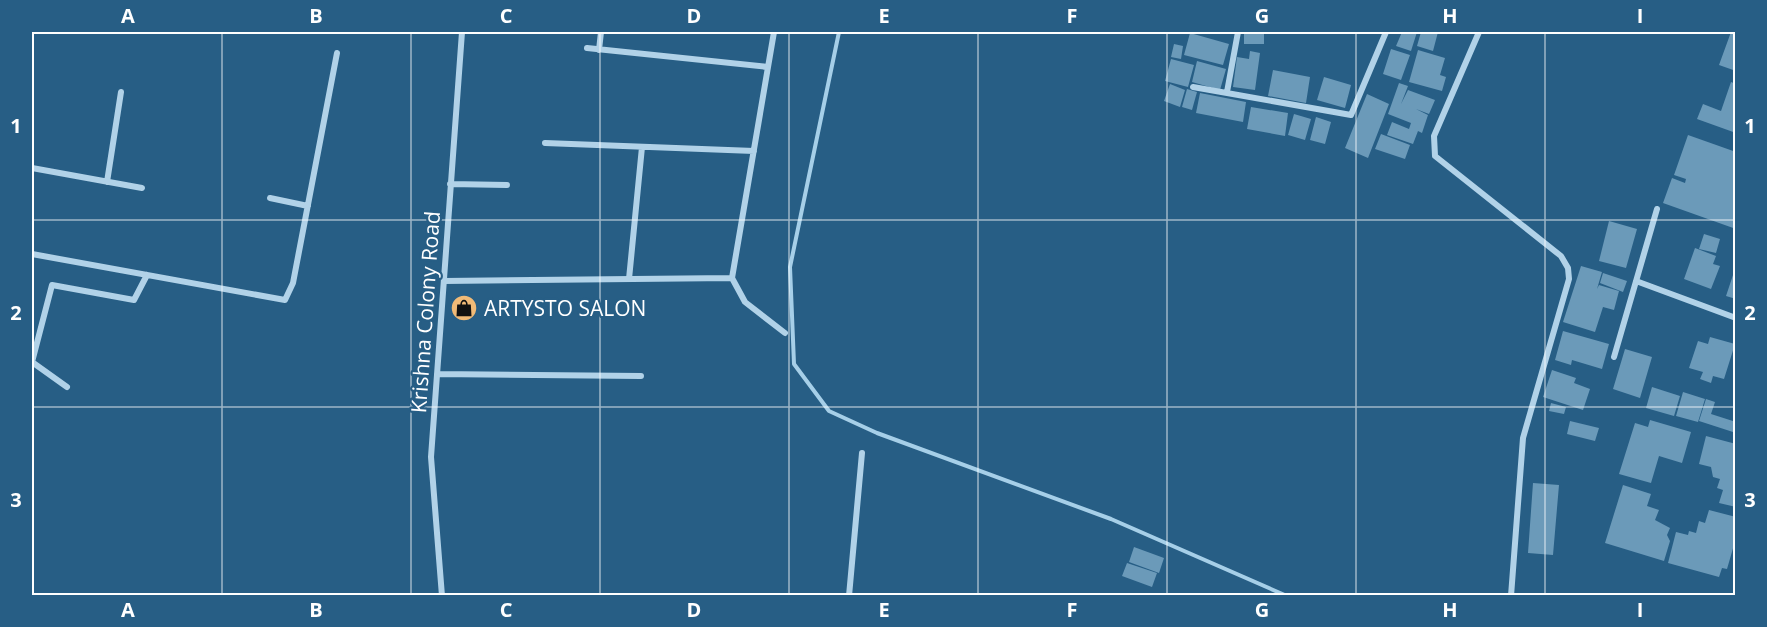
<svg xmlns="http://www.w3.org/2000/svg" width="1767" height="627" font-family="'Open Sans',sans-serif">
	<rect width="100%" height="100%" fill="#275e85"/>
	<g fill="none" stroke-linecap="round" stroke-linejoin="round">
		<!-- stream -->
		<path stroke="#a6cfe8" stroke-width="4" d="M839 32 790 267 794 364 829 411 877 433 1111 519 1287 596"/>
	</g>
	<!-- building -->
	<path fill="#6b9ab9" d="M1402 32H1417L1411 51 1396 46Z
		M1421 32H1438L1433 51 1417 46Z
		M1731 32H1736V71L1719 65Z
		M1190 33 1229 44 1223 65 1184 55Z
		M1244 34H1264V44H1244Z
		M1174 44 1183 46 1181 59 1171 57Z
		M1391 49 1410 55 1401 80 1383 74Z
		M1418 50 1445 58 1440 75 1446 77 1442 91 1409 82Z
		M1250 51 1260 53 1255 90 1233 87 1237 57 1249 59Z
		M1171 59 1194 65 1188 87 1165 81Z
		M1197 61 1226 69 1220 90 1192 82Z
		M1273 70 1310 77 1306 103 1268 96Z
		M1324 77 1351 85 1345 108 1317 100Z
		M1731 82 1736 84V133L1697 119 1703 104 1721 111Z
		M1399 83 1408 86 1401 104 1408 90 1435 100 1429 114 1416 109 1428 115 1422 133 1418 131 1413 144 1387 135 1392 122 1409 129 1411 123 1388 114Z
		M1170 84 1185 90 1180 107 1164 101Z
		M1187 89 1197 92 1192 110 1182 107Z
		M1200 93 1246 102 1243 122 1196 113Z
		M1367 94 1389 104 1368 158 1345 148Z
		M1251 107 1288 113 1285 136 1247 129Z
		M1294 114 1311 119 1305 140 1288 135Z
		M1316 117 1331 122 1325 144 1310 140Z
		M1381 134 1410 145 1405 159 1375 149Z
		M1688 135 1736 152V229L1663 203 1672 178 1685 183 1686 179 1674 175Z
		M1609 221 1637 229 1626 268 1599 261Z
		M1704 234 1720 239 1716 253 1699 249Z
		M1695 248 1716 256 1713 264 1720 266 1711 289 1684 279Z
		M1581 266 1602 272 1597 289 1599 285 1619 291 1614 310 1603 307 1595 332 1563 322Z
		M1735 269H1736V299L1726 296Z
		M1603 273 1627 281 1623 292 1600 283Z
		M1563 331 1609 344 1602 369 1572 360 1571 365 1555 360Z
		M1710 337 1735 344 1724 379 1713 376 1711 383 1700 379 1703 372 1689 368 1698 341 1708 344Z
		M1625 349 1652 357 1640 398 1613 389Z
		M1552 370 1576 378 1574 383 1590 389 1583 410 1543 397Z
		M1652 387 1680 396 1674 416 1646 408Z
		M1683 392 1705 399 1698 422 1676 416Z
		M1706 399 1715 402 1711 414 1736 422 1733 432 1699 421Z
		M1551 403 1566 407 1564 414 1549 411Z
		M1650 420 1691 432 1682 463 1659 456 1651 483 1619 474 1635 423 1648 427Z
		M1570 421 1599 428 1595 441 1567 434Z
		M1706 436 1736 444V507L1719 503 1723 490 1717 488 1720 479 1713 477 1711 467 1699 464Z
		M1533 483 1559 485 1553 555 1528 553Z
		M1623 485 1651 494 1647 506 1659 510 1655 520 1670 528 1667 535 1670 541 1664 561 1605 543Z
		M1709 510 1736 517V538L1727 569 1722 568 1719 577 1668 563 1676 532 1688 535 1689 531 1696 533 1699 521 1705 523Z
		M1134 547 1164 558 1159 573 1129 562Z
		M1127 563 1157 573 1152 587 1122 576Z"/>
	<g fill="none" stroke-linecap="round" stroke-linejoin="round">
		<!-- minor -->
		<path stroke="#b1d2e8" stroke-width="6" d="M1479 32 1434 136 1435 156 1561 256 1568 268 1569 279 1523 438 1511 596
			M587 48 768 67
			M599 50 601 32
			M1193 87 1351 115 1386 32
			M1227 92 1238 32
			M545 143 754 151
			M32 168 142 188
			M107 182 121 92
			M450 184 507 185
			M270 198 308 206
			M32 254 285 300 293 283 337 53
			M732 278 745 302 785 333
			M629 279 642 147
			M444 281 732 278 774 32
			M1636 281 1736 318
			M1614 357 1657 209
			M32 362 52 285 134 300 147 275
			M32 362 67 387
			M437 374 641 376
			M442 596 431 457 462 32
			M849 596 862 453"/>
	</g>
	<!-- grid -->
	<path fill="none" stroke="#fff" stroke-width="1.5" stroke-opacity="0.55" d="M222 32V596M411 32V596M600 32V596M789 32V596M978 32V596M1167 32V596M1356 32V596M1545 32V596M32 220H1736M32 407H1736"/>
	<!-- icons -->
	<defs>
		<symbol id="shop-disc" viewBox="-11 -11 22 22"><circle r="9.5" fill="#f0ba77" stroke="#275e85"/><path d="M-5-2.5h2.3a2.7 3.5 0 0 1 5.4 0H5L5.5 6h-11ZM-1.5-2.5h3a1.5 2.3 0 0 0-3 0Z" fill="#111"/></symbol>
	</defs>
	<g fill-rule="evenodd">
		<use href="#shop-disc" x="449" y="293" width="30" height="30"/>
	</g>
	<g text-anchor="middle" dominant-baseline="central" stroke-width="4.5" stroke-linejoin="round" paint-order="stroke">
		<!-- poi labels -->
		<g font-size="21" fill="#fff" stroke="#275e85" text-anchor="start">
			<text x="484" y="308">ARTYSTO SALON</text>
		</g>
		<!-- street labels -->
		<g font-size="21" fill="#fff" stroke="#275e85">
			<text transform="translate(425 312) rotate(-86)">Krishna Colony Road</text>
		</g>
	</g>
	<!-- border -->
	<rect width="1767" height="627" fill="none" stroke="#275e85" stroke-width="66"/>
	<rect x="33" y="33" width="1701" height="561" fill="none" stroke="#fff" stroke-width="2"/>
	<g font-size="20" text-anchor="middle" font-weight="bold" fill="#fff">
		<text x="128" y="23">A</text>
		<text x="316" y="23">B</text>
		<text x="506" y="23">C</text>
		<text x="694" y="23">D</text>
		<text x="884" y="23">E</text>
		<text x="1072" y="23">F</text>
		<text x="1262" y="23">G</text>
		<text x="1450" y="23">H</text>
		<text x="1640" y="23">I</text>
		<text x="16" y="133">1</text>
		<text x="1750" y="133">1</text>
		<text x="16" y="320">2</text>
		<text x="1750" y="320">2</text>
		<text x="16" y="507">3</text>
		<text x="1750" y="507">3</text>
		<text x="128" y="617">A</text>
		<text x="316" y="617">B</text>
		<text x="506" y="617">C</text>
		<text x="694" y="617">D</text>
		<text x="884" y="617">E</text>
		<text x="1072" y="617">F</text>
		<text x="1262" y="617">G</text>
		<text x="1450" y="617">H</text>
		<text x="1640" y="617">I</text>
	</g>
</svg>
